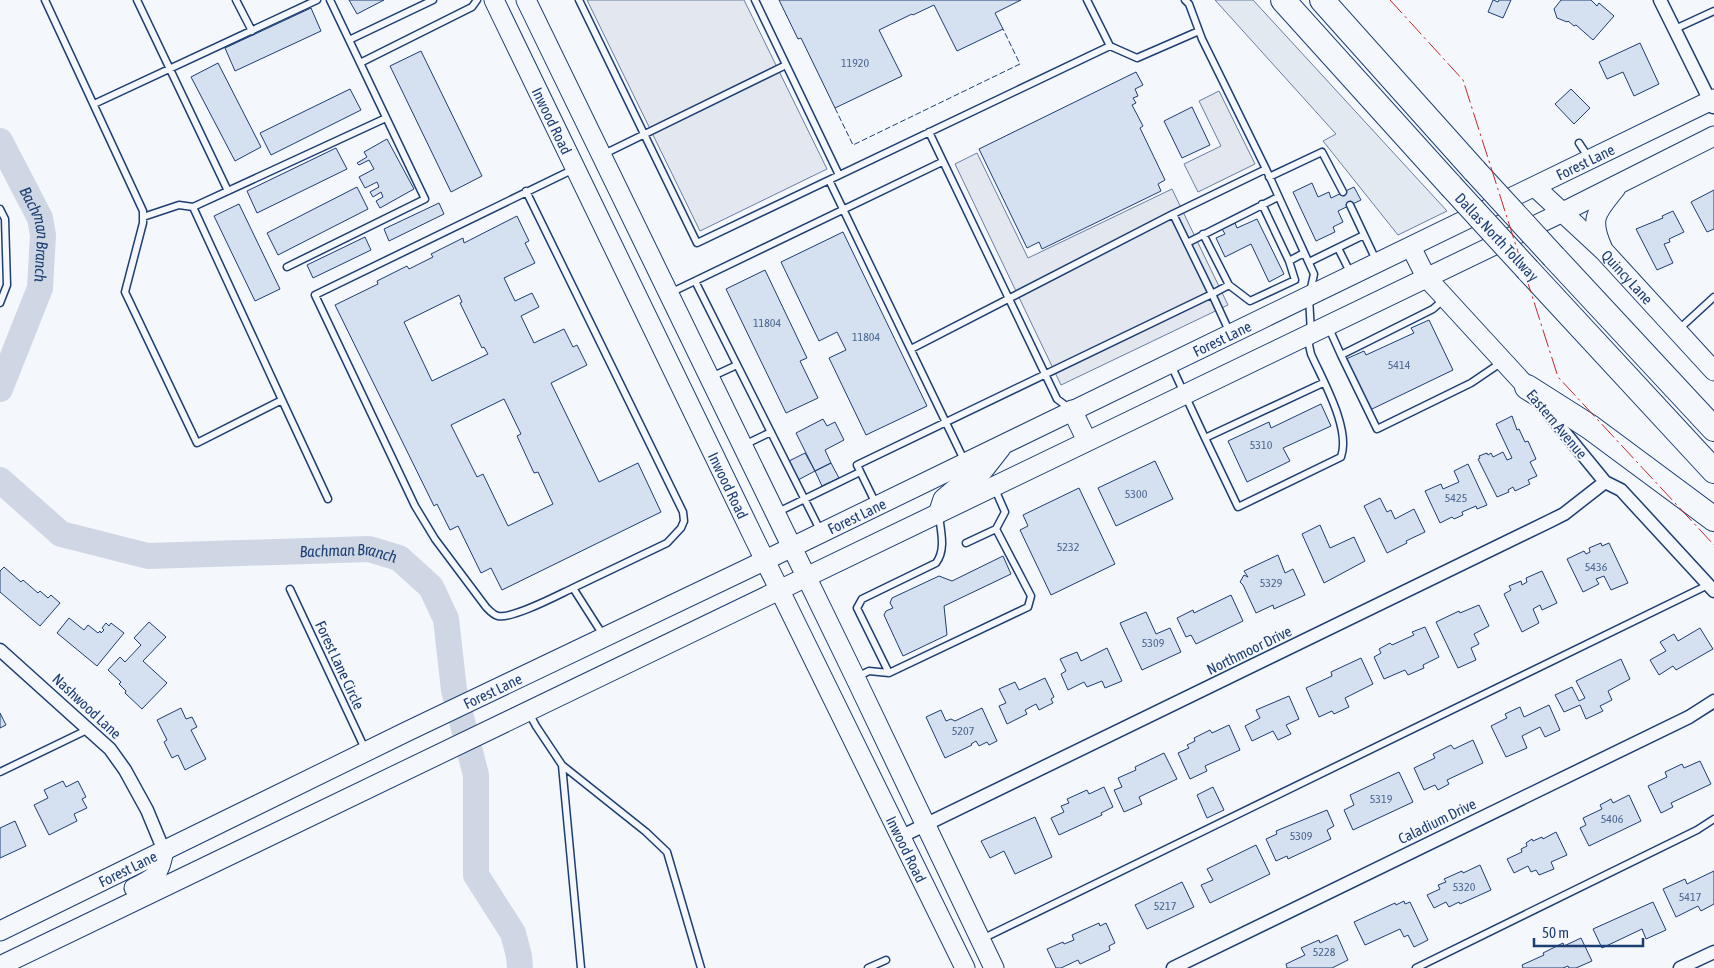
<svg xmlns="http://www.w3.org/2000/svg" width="1714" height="968" font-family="'Asap Condensed',sans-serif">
	<rect width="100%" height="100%" fill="#f4f7fb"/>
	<!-- green -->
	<path fill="#e3e9f0" stroke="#687fa3" d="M1215 0H1253L1447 211 1398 235 1323 141 1336 134Z"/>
	<!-- parking -->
	<path fill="#e3e8f0" stroke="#687fa3" d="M587 0H744L827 169 700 231Z
		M1219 91 1255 164 1198 192 1184 164 1221 146 1199 101Z
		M977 153 1028 258 1172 189 1228 305 1061 385 955 164Z"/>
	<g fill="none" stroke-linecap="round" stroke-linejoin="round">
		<!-- river -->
		<g stroke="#cfd7e4" stroke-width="26">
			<path id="s1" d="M0 141 40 218 43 235 40 288 0 389"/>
			<path id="s2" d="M0 480 61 534 148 556 369 549 399 558 431 587 446 619 454 690 476 775V875L513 933 519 956 520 968"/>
		</g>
	</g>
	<!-- building -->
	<path fill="#d5e0f0" stroke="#1d3f73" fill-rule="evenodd" d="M349 0H384L357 14Z
		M779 0H1021L995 13 1003 29 957 51 934 5 913 15 912 14 879 30 902 76 835 108 801 38 798 39Z
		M1493 0 1498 2 1499 0H1511L1503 18 1488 12Z
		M1561 0H1591L1597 6 1599 3 1614 16 1593 40 1576 25 1574 26 1568 21 1567 22 1557 18 1554 9Z
		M311 8 321 31 235 71 225 48Z
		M1640 43 1659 84 1634 96 1623 72 1607 79 1599 62Z
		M421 51 482 176 451 192 390 66Z
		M218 63 261 147 235 161 191 77Z
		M1136 72 1143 85 1135 89 1138 96 1133 98 1136 103 1132 105 1143 126 1140 128 1165 180 1158 184 1161 191 1042 249 1039 242 1027 248 979 149Z
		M350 89 361 110 271 155 260 133Z
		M1571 89 1590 108 1574 124 1555 104Z
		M1192 107 1210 145 1182 158 1164 121Z
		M387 139 414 189 380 208 376 201 383 197 381 192 373 197 370 192 379 187 377 182 365 188 359 177 374 169 369 160 359 165 357 163 367 157 364 152Z
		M336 148 347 169 257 213 247 191Z
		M1312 183 1318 197 1329 192 1331 198 1354 187 1361 200 1338 211 1343 222 1333 227 1335 232 1316 241 1293 192Z
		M357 187 368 209 278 255 267 233Z
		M1714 190V229L1707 232 1691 202Z
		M439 203 444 214 389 241 384 229Z
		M239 204 280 289 255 301 214 216Z
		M1673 211 1684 232 1669 239 1670 242 1664 244 1673 263 1657 270 1636 229 1663 218 1662 216Z
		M517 216 529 241 525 243 535 263 504 278 515 301 532 293 539 307 521 316 534 343 564 329 573 347 577 345 587 365 551 383 599 482 638 463 661 512 502 590 491 568 481 573 458 526 450 530 437 504 434 506 335 305 378 284 377 281 407 266 409 269 433 257 431 254 463 238 464 243ZM459 295 462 302 460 303 482 348 484 347 488 354 432 381 404 322ZM504 399 521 434 517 436 534 473 538 472 553 504 508 526 483 474 477 477 451 425Z
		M1257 219 1284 274 1269 282 1251 244 1225 257 1216 238 1225 234 1222 229 1235 223 1237 228Z
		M843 232 927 406 866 435 829 358 846 350 837 332 819 341 781 262Z
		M365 237 371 250 313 278 307 265Z
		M765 270 807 358 800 361 818 398 786 413 726 289Z
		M1429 320 1453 370 1370 410 1346 359 1364 351 1366 355 1414 333 1411 328Z
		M1321 404 1331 426 1283 448 1290 461 1247 482 1228 441 1269 422 1271 428Z
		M1512 416 1517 430 1519 429 1525 442 1528 441 1536 459 1530 462 1537 476 1528 480 1530 484 1515 491 1513 487 1508 490 1509 492 1497 497 1478 459 1480 458 1479 456 1487 453 1488 455 1491 453 1493 457 1503 452 1507 460 1512 458 1496 424Z
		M823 419 827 426 835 422 844 440 825 450 831 463 815 471 796 433Z
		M805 453 815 471 798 480 789 461Z
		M1155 461 1173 499 1116 526 1098 488Z
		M831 463 839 478 822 486 815 471Z
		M1468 464 1487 505 1477 509 1476 506 1462 512 1463 515 1454 519 1452 517 1440 523 1425 491 1441 484 1443 489 1459 482 1454 471Z
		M1079 488 1115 564 1051 595 1020 530 1028 526 1023 515Z
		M1380 498 1387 512 1391 510 1395 519 1414 509 1425 532 1406 541 1407 543 1387 553 1364 506Z
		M1320 525 1330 548 1354 537 1365 561 1324 583 1302 534Z
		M1601 543 1602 546 1609 543 1628 583 1611 590 1604 576 1596 579 1599 584 1583 592 1567 559 1584 551 1586 554 1590 552 1589 548Z
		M1278 555 1285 573 1293 569 1305 595 1274 609 1273 605 1256 613 1243 585 1240 582 1244 575 1248 577 1244 571Z
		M1003 556 1011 574 944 606 947 635 903 656 884 615 886 611 893 608 890 603 892 598 939 576 952 581Z
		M4 567 21 582 23 580 38 593 40 591 48 598 51 595 60 603 40 626 0 592V571Z
		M1542 571 1557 603 1542 610 1540 605 1533 609 1539 623 1522 632 1504 594 1511 590 1509 586 1521 581 1522 585 1527 582 1526 578Z
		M1231 595 1243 621 1196 644 1191 635 1186 637 1177 618 1193 610 1194 613Z
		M1479 605 1489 626 1474 634 1479 644 1471 648 1476 660 1458 668 1436 622 1459 611 1460 613Z
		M1146 612 1156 634 1170 628 1181 652 1142 670 1120 623Z
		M69 618 84 630 88 625 98 633 100 631 101 633 104 630 102 628 106 623 109 626 111 623 124 633 97 666 57 633Z
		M149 622 166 637 143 661 167 683 142 709 125 693 126 691 119 684 121 682 108 670 120 657 125 662 141 645 134 638Z
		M1425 627 1439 657 1423 665 1424 668 1408 675 1405 670 1384 679 1374 657 1381 653 1379 649 1390 643 1392 645 1414 635 1412 632Z
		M1700 628 1713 649 1676 670 1673 666 1659 675 1650 660 1666 651 1660 642 1674 634 1678 641Z
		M1107 648 1122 681 1105 688 1102 681 1087 687 1084 682 1068 690 1061 674 1066 671 1060 659 1077 652 1081 661Z
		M1361 658 1373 684 1345 698 1349 707 1334 714 1332 711 1319 717 1306 688 1332 676 1331 672Z
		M1621 659 1630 679 1608 691 1612 700 1600 706 1603 711 1586 719 1580 705 1564 712 1555 695 1572 687 1579 701 1585 698 1576 681Z
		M1045 678 1054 697 1051 699 1053 703 1039 710 1036 704 1025 710 1027 714 1007 724 999 706 1006 703 999 689 1015 682 1019 690Z
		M1289 696 1299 719 1286 725 1291 734 1278 740 1273 731 1252 741 1245 726 1260 718 1256 710Z
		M1549 705 1560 730 1545 737 1540 727 1522 736 1527 748 1506 757 1491 726 1507 718 1505 714 1520 707 1524 717Z
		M181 708 186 719 192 717 197 727 191 730 206 759 185 770 178 755 172 758 164 742 167 740 157 720Z
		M982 708 997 741 989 745 987 742 979 746 976 741 971 744 972 745 945 758 926 717 941 710 946 721 951 719 955 721Z
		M0 713 6 725 0 728Z
		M1229 725 1240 750 1205 766 1207 771 1190 779 1178 753 1189 748 1187 745 1195 741 1194 738 1210 730 1212 733Z
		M1473 740 1483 763 1447 780 1449 784 1438 790 1435 785 1424 790 1414 768 1435 758 1433 754 1451 745 1454 749Z
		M1164 753 1177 779 1139 797 1142 804 1124 812 1114 790 1122 787 1118 778 1136 770 1135 767Z
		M1700 761 1711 784 1671 803 1673 807 1661 813 1648 786 1667 777 1665 772 1682 764 1684 768Z
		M1399 772 1413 802 1353 830 1344 810 1354 805 1350 795Z
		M63 781 66 787 78 781 86 797 82 799 87 808 74 814 77 821 49 835 34 805 48 798 44 790Z
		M1104 787 1113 807 1101 813 1102 815 1059 835 1051 818 1064 812 1061 806 1069 803 1067 799 1087 790 1089 794Z
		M1213 787 1224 810 1207 818 1197 795Z
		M1629 795 1641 821 1589 846 1580 828 1586 825 1583 818 1602 809 1600 805 1611 799 1613 803Z
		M1327 810 1334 826 1327 830 1331 839 1288 859 1287 856 1276 861 1266 839 1277 834 1276 831Z
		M1035 817 1052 857 1015 874 1004 851 990 858 981 841Z
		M15 821 26 846 0 858V828Z
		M1556 832 1567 855 1551 862 1554 869 1539 875 1536 870 1531 872 1528 866 1514 873 1507 859 1522 852 1521 849 1527 846 1526 843 1532 839 1533 841 1542 837 1543 839Z
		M1256 845 1270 874 1210 903 1201 885 1213 880 1207 869Z
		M1480 865 1491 890 1460 904 1459 902 1449 907 1446 902 1434 908 1427 895 1440 889 1438 885 1446 882 1444 879 1462 871 1463 873Z
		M1714 871V904L1701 911 1698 906 1676 917 1663 889 1685 879 1687 884Z
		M1182 882 1194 907 1147 929 1135 905Z
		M1404 901 1405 904 1410 902 1428 940 1414 947 1408 935 1404 937 1400 929 1365 945 1354 922 1395 903 1396 905Z
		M1653 902 1666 930 1646 939 1642 929 1602 948 1593 929Z
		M1099 923 1100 926 1106 923 1115 943 1109 946 1110 950 1080 964 1078 960 1061 968H1056L1047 949 1063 942 1064 944 1074 940 1072 935Z
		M1337 935 1348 960 1332 968H1287L1286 964 1305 955 1301 948 1319 940 1320 943Z
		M1581 938 1592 961 1576 968H1569L1568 966 1563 968H1523L1522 965 1544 955 1543 953 1563 943 1564 946Z"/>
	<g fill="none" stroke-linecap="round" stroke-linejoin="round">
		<defs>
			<path id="lane" d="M45 0 143 211V223L125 292 197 443 282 400 193 207 386 118
				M137 0 228 191
				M236 0 252 31
				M579 0 697 243 1110 46 1087 0
				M755 0 839 175
				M1185 0 1189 4 1202 39 1266 169 1314 274 1309 297 1311 333 1309 345 1311 354C1323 381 1351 429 1341 457L1238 507 1205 438
				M1675 29 1714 11
				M349 40 433 0
				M1110 46 1137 58 1199 31
				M360 63 472 7 477 0
				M94 104 317 0
				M929 132 1057 399 1069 408
				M1579 143 1589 158
				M602 155 786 65
				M574 169 315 295 415 506 435 539 486 607C489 610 493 615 498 616 513 619 558 595 573 588L603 635
				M1269 177 1322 152 1343 192
				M829 180 964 460
				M526 191 683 512 684 521 681 528 667 543 573 588
				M1262 204 1289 261 1304 253
				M1350 205 1376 260
				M0 209 5 219 7 285 0 303
				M1173 214 1212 294 1229 285 1250 301 1295 280 1289 261
				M143 217 179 205 193 207
				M1203 234 1229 285
				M1187 243 1278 197
				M1338 248 1351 274
				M1309 262 1364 235
				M287 267 425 199 330 0
				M670 293 695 281
				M1443 300 1433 309 1341 355 1377 429 1471 383 1502 362
				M1328 326 1341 355
				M1678 330 1714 297
				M911 349 1173 214 1266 169
				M1171 365 1205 438 1323 383
				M711 377 737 365
				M282 400 328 499
				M744 445 771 432
				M994 487 1005 512 996 529
				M876 504 857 465 1212 294 1230 333
				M778 512 860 472
				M820 530 695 281 942 162
				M290 589 366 751
				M889 673 857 608 862 599 936 563C946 550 941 532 939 516
				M857 677 869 671 889 673 1028 607 1031 596 996 529 966 543
				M529 713 536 726 562 765 581 968
				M562 765 646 832 667 852 701 968
				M0 772 89 729
				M982 939 1708 585
				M868 968 886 960
				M1416 968 1697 830 1714 819"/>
			<path id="street" d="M1660 0 1713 107
				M1542 405 1605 482 1621 490 1714 591
				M0 650 110 749 125 770 147 810 164 851
				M900 837 1550 521 1564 514 1605 482
				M1173 968 1689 717 1714 701
				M1680 968 1714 952"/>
			<g id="secondary">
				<path id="s3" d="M494 0 755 540 965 968"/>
				<path d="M526 0 855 677 994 968"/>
				<path id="s4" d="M1535 187 1604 251 1714 371"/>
				<path d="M1411 247 1426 277 1527 387"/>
				<path d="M1602 247C1589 217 1597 212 1616 188"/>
				<path d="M1072 410 1087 441"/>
				<path d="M939 511 943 499 956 488 983 471 1001 448"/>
				<path d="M134 888C157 877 158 876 164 851"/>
				<path id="s5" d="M0 931 408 731 747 569 1714 99"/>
				<path d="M0 966 1563 212 1714 136"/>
			</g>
			<path id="highway" d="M1283 0 1451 186
				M1322 0 1475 171
				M1554 257 1714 429
				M1528 270 1714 471
				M1527 387 1590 427 1714 519"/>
		</defs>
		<!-- lane casing -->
		<use href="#lane" stroke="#1d3f73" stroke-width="9"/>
		<!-- street casing -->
		<use href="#street" stroke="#1d3f73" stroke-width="15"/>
		<!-- secondary casing -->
		<use href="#secondary" stroke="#1d3f73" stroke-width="21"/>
		<!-- highway casing -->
		<use href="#highway" stroke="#1d3f73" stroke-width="26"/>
		<!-- lane -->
		<use href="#lane" stroke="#f4f7fb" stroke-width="6"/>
		<!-- street -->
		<use href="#street" stroke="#f4f7fb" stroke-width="12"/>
		<!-- secondary -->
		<use href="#secondary" stroke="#f4f7fb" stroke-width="19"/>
		<!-- highway -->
		<use href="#highway" stroke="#f4f7fb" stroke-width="24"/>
		<defs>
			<path id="highway-bridge" d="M1475 171 1554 257
				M1451 186 1528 270"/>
		</defs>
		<!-- highway-bridge casing -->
		<use href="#highway-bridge" stroke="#1d3f73" stroke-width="26" stroke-linecap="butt"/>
		<!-- highway-bridge -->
		<use href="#highway-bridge" stroke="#f4f7fb" stroke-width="24"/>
		<!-- fence -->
		<path stroke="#1d3f73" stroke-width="1" stroke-dasharray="6 2.5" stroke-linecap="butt" d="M835 108 853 145 1020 64 1003 29"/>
		<!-- power -->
		<path stroke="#c62828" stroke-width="1" stroke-dasharray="18 4 2.5 4" stroke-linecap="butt" d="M1390 0 1463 80 1558 377 1714 545"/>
	</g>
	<g text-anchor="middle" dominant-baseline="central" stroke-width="4" stroke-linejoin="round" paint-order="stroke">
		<!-- number labels -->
		<g font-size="12" fill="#4b6792">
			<text x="855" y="63">11920</text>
			<text x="767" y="323">11804</text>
			<text x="866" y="337">11804</text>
			<text x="1399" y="365">5414</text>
			<text x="1261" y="445">5310</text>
			<text x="1136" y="494">5300</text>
			<text x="1456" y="498">5425</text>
			<text x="1068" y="547">5232</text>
			<text x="1596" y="567">5436</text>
			<text x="1271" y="583">5329</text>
			<text x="1153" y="643">5309</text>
			<text x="963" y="731">5207</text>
			<text x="1381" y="799">5319</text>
			<text x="1612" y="819">5406</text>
			<text x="1301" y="836">5309</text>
			<text x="1464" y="887">5320</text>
			<text x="1690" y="897">5417</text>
			<text x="1165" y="906">5217</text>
			<text x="1324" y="952">5228</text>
		</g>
		<!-- street labels -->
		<g font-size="15" fill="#1d3f73" stroke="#f4f7fb">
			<text stroke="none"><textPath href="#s3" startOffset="134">Inwood Road</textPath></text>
			<text stroke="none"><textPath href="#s5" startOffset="1762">Forest Lane</textPath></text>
			<text transform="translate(1497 237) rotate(47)">Dallas North Tollway</text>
			<text stroke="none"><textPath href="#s4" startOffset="129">Quincy Lane</textPath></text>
			<text stroke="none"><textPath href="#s5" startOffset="1358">Forest Lane</textPath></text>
			<text transform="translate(1557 424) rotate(50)">Eastern Avenue</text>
			<text stroke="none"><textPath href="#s3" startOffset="539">Inwood Road</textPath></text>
			<text stroke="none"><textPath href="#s5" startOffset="952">Forest Lane</textPath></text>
			<text transform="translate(1249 650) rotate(-26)">Northmoor Drive</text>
			<text transform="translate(340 665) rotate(65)">Forest Lane Circle</text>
			<text stroke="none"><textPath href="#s5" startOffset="548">Forest Lane</textPath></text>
			<text transform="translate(87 706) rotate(43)">Nashwood Lane</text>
			<text transform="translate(1437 821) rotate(-26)">Caladium Drive</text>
			<text stroke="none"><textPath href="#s3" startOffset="944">Inwood Road</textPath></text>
			<text stroke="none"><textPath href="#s5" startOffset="142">Forest Lane</textPath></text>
		</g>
		<!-- water labels -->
		<g font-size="16" font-style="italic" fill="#1d3f73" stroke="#f4f7fb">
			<text stroke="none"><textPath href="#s1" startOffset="102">Bachman Branch</textPath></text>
			<text stroke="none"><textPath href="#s2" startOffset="372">Bachman Branch</textPath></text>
		</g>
	</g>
	<!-- scale -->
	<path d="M1534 938v8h109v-8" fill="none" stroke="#1d3f73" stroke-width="2.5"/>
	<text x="1542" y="938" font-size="15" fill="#1d3f73" stroke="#f4f7fb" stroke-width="4" paint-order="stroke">50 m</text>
</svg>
